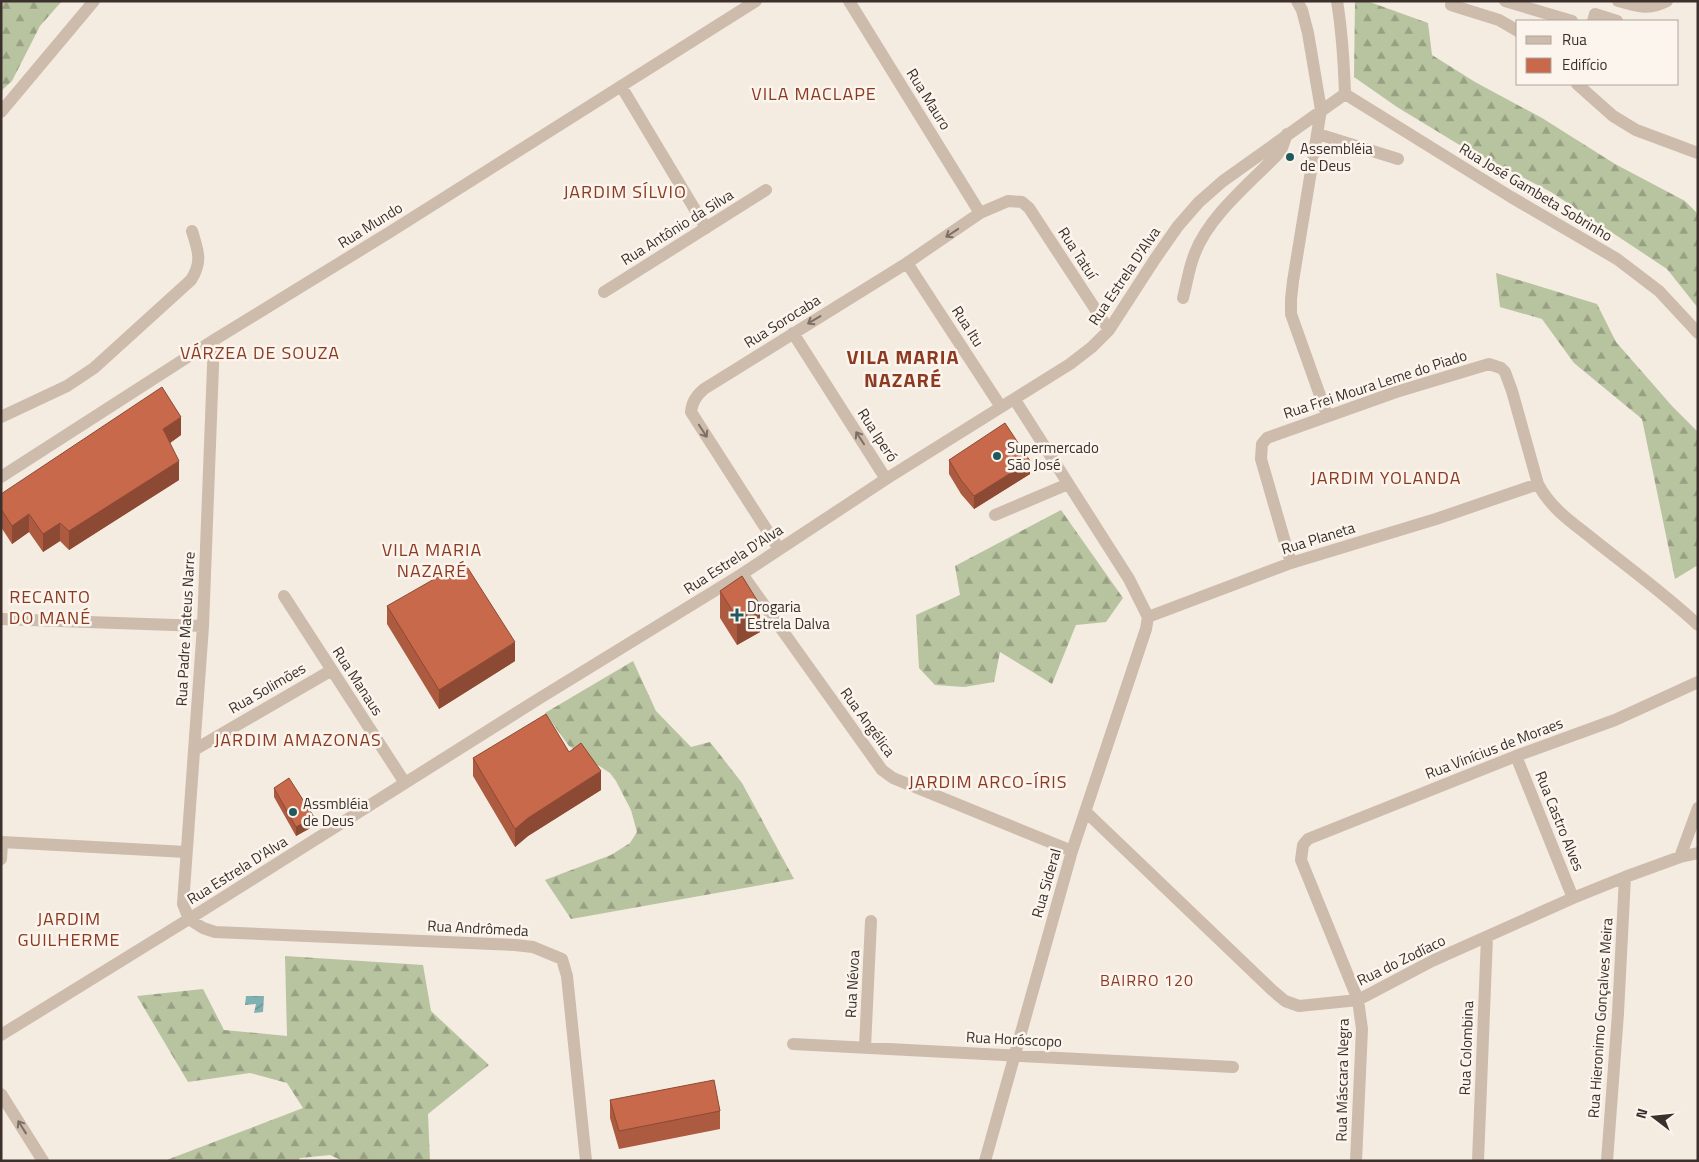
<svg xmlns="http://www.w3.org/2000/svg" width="1699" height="1162" font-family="'Titillium Web',sans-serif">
	<defs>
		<pattern id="forest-firs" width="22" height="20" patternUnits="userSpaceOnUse" patternTransform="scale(1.25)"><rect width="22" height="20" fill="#b8c4a0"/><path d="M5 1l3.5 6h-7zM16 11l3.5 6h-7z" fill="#97a083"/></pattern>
		<pattern id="water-waves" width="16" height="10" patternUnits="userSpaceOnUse" patternTransform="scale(1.25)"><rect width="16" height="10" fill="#7fb0b2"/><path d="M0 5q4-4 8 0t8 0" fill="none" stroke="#699091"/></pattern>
	</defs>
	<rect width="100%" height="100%" fill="#f4ebe1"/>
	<!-- forest -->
	<path fill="url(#forest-firs)" d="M1 1H62L40 26 12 81 1 91Z
		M1355 1H1367L1428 23 1432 55 1475 82 1542 118 1615 164 1685 201 1698 214V308L1667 269 1551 192 1458 144 1397 107 1354 77Z
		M1496 273 1597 304 1616 342 1672 406 1698 432V565L1675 579 1642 419 1574 363 1542 319 1500 307Z
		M1061 510 1123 598 1106 622 1076 625 1052 684 1000 652 994 682 964 687 935 685 919 668 916 615 960 595 955 566Z
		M633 661 656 711 691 747 710 742 742 783 794 879 571 919 545 880 611 855 630 843 637 832 631 810 616 781 610 773 569 746 545 713Z
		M285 956 423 965 431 1011 489 1065 428 1114 430 1161H343L330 1155 300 1158 298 1161H164L303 1108 287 1083 250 1073 188 1082 137 996 203 989 224 1030 287 1036Z"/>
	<!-- water -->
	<path fill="url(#water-waves)" d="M246 996H264L263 1012 254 1013 256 1004 245 1005Z"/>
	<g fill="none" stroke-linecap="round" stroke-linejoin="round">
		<!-- minor -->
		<path stroke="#cdbbac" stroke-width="12" d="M849 1 980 213
			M1297 1 1302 10 1308 33 1321 110 1293 281 1291 299V314L1327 415
			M1505 1 1572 21
			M1618 1C1638 6 1648 11 1667 1
			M1451 5 1499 20 1518 31
			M1593 21 1595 14 1617 21
			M1577 84 1613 116 1636 130 1698 153
			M621 86 706 228
			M1345 94 1511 197 1617 259 1659 291 1698 333
			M1 112 94 1
			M1318 134 1398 159
			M907 263 1001 407
			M604 292 766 190
			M1183 298C1187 283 1189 267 1195 253 1209 216 1250 183 1277 155L1282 148 1287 134
			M793 333 886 479
			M214 340 203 626 183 904 189 919 203 928 215 932 515 945 533 947 562 959 567 976 586 1161
			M1015 400 1129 579 1148 617 1291 563 1436 519 1538 484C1551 509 1573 523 1594 540 1629 568 1665 594 1698 625
			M1 417 67 386 94 368 191 280C203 261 198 251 192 231
			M1 477 214 340 390 232 756 1
			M995 515 1068 484
			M779 549 691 412C692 402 696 396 704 389L907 263 980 213 1008 201 1022 202 1029 208 1109 330
			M1291 563 1261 459 1262 444 1267 438 1396 392 1489 364 1501 368 1505 372 1512 391 1538 484
			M742 574 882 770 893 778 1072 851
			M284 596 405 783
			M1 619 203 626
			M194 750 332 670
			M1516 756 1573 898
			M1086 812 1272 990 1285 1001 1299 1006 1358 1000 1432 961 1573 898 1625 877 1680 857 1698 853
			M1680 857 1698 808
			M1 859 2 842 186 852
			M1 1035 189 919 540 698 742 574 886 479 1070 364 1092 347 1109 330 1155 259 1178 226 1199 202 1223 181 1345 94C1344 63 1342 32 1337 1
			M793 1044 1233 1067
			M865 1047 871 921
			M1 1094 43 1161
			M985 1161 1072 851 1146 629 1148 617
			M1356 1161 1362 1029 1358 1000 1301 860 1303 845 1308 839 1516 756 1615 720 1698 682
			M1478 1161 1487 937
			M1607 1161 1618 1013 1625 877"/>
	</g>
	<!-- wall -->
	<path fill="#ac5a40" d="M181 435 170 443 179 480 69 550 60 541 43 552 29 532 12 544 1 527V494Z
		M949 460 1030 474 974 509 961 494 949 474Z
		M720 591 760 632 737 645 720 618Z
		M387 606 515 661 439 709 387 624Z
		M569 752 601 790 528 836 515 847 473 776V758Z
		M274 788 314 826 296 836 274 797Z
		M610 1100 720 1111V1129L619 1149 610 1118Z"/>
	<!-- shaded-wall -->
	<path fill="#8c4a34" d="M181 417V435L163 448V429Z
		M179 461V480L69 550V531Z
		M1030 461V474L974 509V496Z
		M29 514V532L12 544V526Z
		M60 523V541L43 552V534Z
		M760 605V632L737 645V618Z
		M515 642V661L439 709V690Z
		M601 771V790L528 836 515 847V829L528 818Z
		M314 817V826L296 836V827Z"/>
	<!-- building -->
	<path fill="#c8694b" stroke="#8c4a34" d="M162 387 181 417 163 429 179 461 69 531 60 523 43 534 29 514 12 526 1 509V494Z
		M1005 423 1030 461 974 496 961 480 949 460Z
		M464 562 515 642 439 690 387 606Z
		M742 576 760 605 737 618 720 591Z
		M546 714 569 752 581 743 601 771 528 818 515 829 473 758Z
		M289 778 314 817 296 827 274 788Z
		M714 1080 720 1111 619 1131 610 1100Z"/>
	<!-- one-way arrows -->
	<defs><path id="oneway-shaft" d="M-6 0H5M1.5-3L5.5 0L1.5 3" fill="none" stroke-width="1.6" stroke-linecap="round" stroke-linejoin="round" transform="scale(1.25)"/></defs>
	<g stroke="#7d6f65">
		<use href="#oneway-shaft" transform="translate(952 233) rotate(146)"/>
		<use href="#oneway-shaft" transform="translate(814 320) rotate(149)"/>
		<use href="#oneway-shaft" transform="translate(703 431) rotate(57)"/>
		<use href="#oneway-shaft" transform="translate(860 438) rotate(-123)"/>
		<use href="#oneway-shaft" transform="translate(22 1127) rotate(-122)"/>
	</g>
	<!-- markers -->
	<g fill="#1f5a5e" stroke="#fbf5ee" stroke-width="2">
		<circle cx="1290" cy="157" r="5"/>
		<circle cx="997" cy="456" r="5"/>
		<path d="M734.5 607.5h5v5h5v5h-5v5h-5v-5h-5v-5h5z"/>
		<circle cx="293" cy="812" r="5"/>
	</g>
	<g text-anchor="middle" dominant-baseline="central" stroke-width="5" stroke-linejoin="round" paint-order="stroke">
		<!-- street labels -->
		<g font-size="15" fill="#3b302b" stroke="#fbf5ee">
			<text transform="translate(929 99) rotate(58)">Rua Mauro</text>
			<text transform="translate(1536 192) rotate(31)">Rua José Gambeta Sobrinho</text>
			<text transform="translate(370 225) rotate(-32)">Rua Mundo</text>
			<text transform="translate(677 227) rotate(-32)">Rua Antônio da Silva</text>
			<text transform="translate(1078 253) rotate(57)">Rua Tatuí</text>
			<text transform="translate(1124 276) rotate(-56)">Rua Estrela D'Alva</text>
			<text transform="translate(782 321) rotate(-32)">Rua Sorocaba</text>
			<text transform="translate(968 326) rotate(57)">Rua Itu</text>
			<text transform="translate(1375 384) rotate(-18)">Rua Frei Moura Leme do Piado</text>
			<text transform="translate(878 435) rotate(57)">Rua Iperó</text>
			<text transform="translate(1318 538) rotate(-17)">Rua Planeta</text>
			<text transform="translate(733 559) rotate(-33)">Rua Estrela D'Alva</text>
			<text transform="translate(185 629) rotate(-87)">Rua Padre Mateus Narre</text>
			<text transform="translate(358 681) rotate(57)">Rua Manaus</text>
			<text transform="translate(267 688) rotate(-30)">Rua Solimões</text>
			<text transform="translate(868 722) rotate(54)">Rua Angélica</text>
			<text transform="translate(1494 748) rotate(-21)">Rua Vinícius de Moraes</text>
			<text transform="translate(1560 821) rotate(68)">Rua Castro Alves</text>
			<text transform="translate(237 870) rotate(-32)">Rua Estrela D'Alva</text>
			<text transform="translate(1046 883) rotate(-74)">Rua Sideral</text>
			<text transform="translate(478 928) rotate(3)">Rua Andrômeda</text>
			<text transform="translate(1401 960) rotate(-26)">Rua do Zodíaco</text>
			<text transform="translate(852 984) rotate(-87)">Rua Névoa</text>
			<text transform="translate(1600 1018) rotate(-86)">Rua Hieronimo Gonçalves Meira</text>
			<text transform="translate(1014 1039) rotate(3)">Rua Horóscopo</text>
			<text transform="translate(1466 1048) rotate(-88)">Rua Colombina</text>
			<text transform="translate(1342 1080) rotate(-89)">Rua Máscara Negra</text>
		</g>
		<!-- poi labels -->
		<g font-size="15" fill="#3b302b" stroke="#fbf5ee" text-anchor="start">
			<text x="1300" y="148">Assembléia<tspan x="1300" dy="17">de Deus</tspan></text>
			<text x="1007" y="447">Supermercado<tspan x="1007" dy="17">São José</tspan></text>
			<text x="747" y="606">Drogaria<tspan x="747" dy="17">Estrela Dalva</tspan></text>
			<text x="303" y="803">Assmbléia<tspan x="303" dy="17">de Deus</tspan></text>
		</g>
		<!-- neighbourhood labels -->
		<g font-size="16" letter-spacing="1" fill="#8c3b22" stroke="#fbf5ee">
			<text x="1147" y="980">BAIRRO 120</text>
		</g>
		<!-- quarter labels -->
		<g font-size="18" letter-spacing="1" fill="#8c3b22" stroke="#fbf5ee">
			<text x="814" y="93">VILA MACLAPE</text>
			<text x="625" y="191">JARDIM SÍLVIO</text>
			<text x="260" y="352">VÁRZEA DE SOUZA</text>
			<text x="1386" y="477">JARDIM YOLANDA</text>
			<text x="432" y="549">VILA MARIA<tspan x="432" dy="21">NAZARÉ</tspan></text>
			<text x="50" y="596">RECANTO<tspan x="50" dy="21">DO MANÉ</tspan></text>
			<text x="298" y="739">JARDIM AMAZONAS</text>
			<text x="988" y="781">JARDIM ARCO-ÍRIS</text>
			<text x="69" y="918">JARDIM<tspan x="69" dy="21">GUILHERME</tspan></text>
		</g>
		<!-- district labels -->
		<g font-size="20" font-weight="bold" letter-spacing="1" fill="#8c3b22" stroke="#fbf5ee">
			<text x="903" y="356">VILA MARIA<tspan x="903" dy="23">NAZARÉ</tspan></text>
		</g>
	</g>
	<!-- border -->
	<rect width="1699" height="1162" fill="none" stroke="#3b302b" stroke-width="5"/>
	<!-- legend -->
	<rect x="1516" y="20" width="162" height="65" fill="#fbf5ee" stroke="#aea6a0"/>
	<rect x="1526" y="36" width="25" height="8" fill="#cdbbac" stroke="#aea6a0"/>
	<text x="1562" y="45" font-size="15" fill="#3b302b">Rua</text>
	<rect x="1526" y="58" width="25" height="15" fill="#c8694b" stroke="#aea6a0"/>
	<text x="1562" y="70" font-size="15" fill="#3b302b">Edifício</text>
	<!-- north arrow -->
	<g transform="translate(1654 1117) rotate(286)" stroke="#fbf5ee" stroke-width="4" paint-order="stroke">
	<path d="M0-4L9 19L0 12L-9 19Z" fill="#3b302b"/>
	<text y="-8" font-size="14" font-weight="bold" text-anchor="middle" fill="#3b302b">N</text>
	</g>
</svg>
